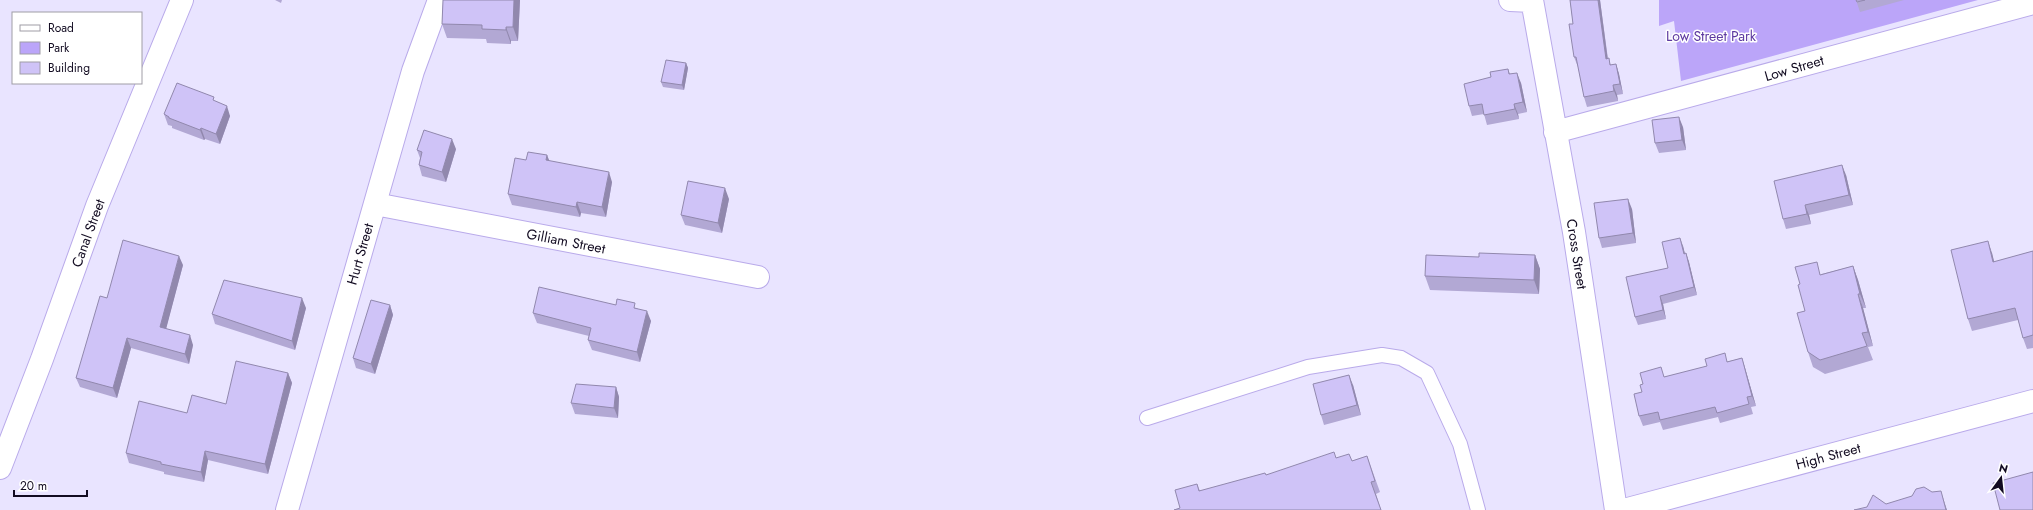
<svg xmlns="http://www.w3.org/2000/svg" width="2033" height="510" font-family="Jost,sans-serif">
	<rect width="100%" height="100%" fill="#e9e4ff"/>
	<!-- green -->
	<path fill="#bba5f9" d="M1659 0H1978L1681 81 1674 21 1659 26Z"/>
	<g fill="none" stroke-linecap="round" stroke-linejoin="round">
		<defs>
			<path id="lane" d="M1147 418 1308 367 1382 355 1401 358 1427 373 1460 444 1478 510"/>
			<path id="street" d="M1510 0 1532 1
				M1532 0 1574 232 1616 510
				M1555 132 2033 3
				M375 204 758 277
				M287 510 413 71 439 0
				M1624 510 2033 401"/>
			<path id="secondary" d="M0 468 42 359 97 206 182 0"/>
		</defs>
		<!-- lane casing -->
		<use href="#lane" stroke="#b9aaea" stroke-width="16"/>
		<!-- street casing -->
		<use href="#street" stroke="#b9aaea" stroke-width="24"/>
		<!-- secondary casing -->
		<use href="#secondary" stroke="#b9aaea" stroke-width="24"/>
		<!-- lane -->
		<use href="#lane" stroke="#fff" stroke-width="14"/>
		<!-- street -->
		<use href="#street" stroke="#fff" stroke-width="22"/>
		<!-- secondary -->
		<use href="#secondary" stroke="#fff" stroke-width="22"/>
	</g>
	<!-- wall -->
	<path fill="#b2a8d4" d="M275 0H282L281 3Z
		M443 0H520L518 41H511V44L487 43 486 39 447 38 442 24Z
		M1570 0H1600L1608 59 1611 65 1616 64 1619 74 1623 94 1617 95 1618 101 1587 107 1584 97 1578 67 1574 57 1573 24Z
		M1856 0H1904L1860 12Z
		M686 63 688 68 684 90 663 87 661 82Z
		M1508 69 1510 74 1521 83 1527 112 1518 114 1519 119 1487 125 1484 114 1472 116 1469 106 1491 77Z
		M216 101 230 116 220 144 205 139 204 140 172 128V126L168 125 164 114Z
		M1683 127 1686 150 1659 153 1655 143Z
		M456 149 446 182 422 176 419 165 420 158 417 150Z
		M547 155 549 161 612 182 606 217 581 213 580 217 512 205 508 194 526 160Z
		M1846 175 1853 205 1809 215 1811 224 1786 229 1783 219Z
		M729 199 722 233 685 225 681 215Z
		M1632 209 1636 243 1602 248 1599 238Z
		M1683 246 1685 254 1686 253 1689 262 1697 295 1663 304 1666 319 1638 325 1635 317 1668 268Z
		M2033 251V348L2027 349 2023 338 2018 320 1972 331 1968 319 1992 253 1994 262Z
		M1535 255 1540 269 1539 294 1430 290 1425 276 1479 257Z
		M183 265 166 328 193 345 189 364 131 348 117 398 80 387 76 378 107 298Z
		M1853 266 1858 280 1866 308H1863L1873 346 1868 347 1873 360 1825 374 1813 367 1808 352 1805 311 1822 274Z
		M390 305 393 315 375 374 356 368 353 358Z
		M616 305 637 308 651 321 640 362 592 350 588 340 589 336 537 323 533 313Z
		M306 308 295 350 215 324 212 314Z
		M1742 358 1745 368 1756 406 1751 407 1753 414 1720 423 1718 417 1663 430 1660 422 1643 426 1639 416 1642 392 1665 377Z
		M288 373 292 383 268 474 208 460 204 482 164 474V472L129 463 126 453 187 413 226 404Z
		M1353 385 1361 415 1324 425 1321 415Z
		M616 387 619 397 618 418 575 414 571 403Z
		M1367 456 1380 492 1376 494 1381 510H1174L1180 508 1197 484 1200 491 1336 458 1352 461Z"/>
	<!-- shaded-wall -->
	<path fill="#9188ad" d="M514 0H520L518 41 513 27Z
		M1598 0H1600L1609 69 1606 59Z
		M506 27 511 41V44L506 30Z
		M686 63 688 68 684 90 682 85Z
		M1616 64 1619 74 1623 94 1620 84Z
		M1517 73 1521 83 1527 112 1523 102Z
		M1613 85 1617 95 1618 101 1614 91Z
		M1514 104 1518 114 1519 119 1515 109Z
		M227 106 230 116 220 144 216 134Z
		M1679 117 1683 127 1686 150 1682 140Z
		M201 128 205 139 204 140 200 130Z
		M452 139 456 149 446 182 442 172Z
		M547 155 551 165 546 160Z
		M1842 165 1846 175 1853 205 1849 195Z
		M609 172 612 182 606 217 602 207Z
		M725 188 729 199 722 233 718 223Z
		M1628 199 1632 209 1636 243 1633 233Z
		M577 202 581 213 580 217 576 207Z
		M1805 205 1809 215 1811 224 1807 214Z
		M1680 238 1683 246 1687 262 1684 254Z
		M1988 241 1992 253 1997 273 1993 262Z
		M1686 253 1689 262 1697 295 1694 287Z
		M1535 255 1540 269 1539 294 1534 280Z
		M179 256 183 265 164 337 160 327Z
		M1853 266 1858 280 1866 308 1860 294Z
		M1858 294 1863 308 1873 346 1868 332Z
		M1660 296 1663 304 1666 319 1663 310Z
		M302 298 306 308 295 350 292 341Z
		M390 305 393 315 375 374 371 364Z
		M647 311 651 321 640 362 637 352Z
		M190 335 193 345 189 364 185 354Z
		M127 338 131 348 117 398 113 388Z
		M1742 358 1745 368 1756 406 1752 396Z
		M288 373 292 383 268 474 265 464Z
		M1349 375 1353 385 1361 415 1357 405Z
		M616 387 619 397 618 418 614 408Z
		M205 451 208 460 204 482 201 472Z
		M1941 491 1944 501 1947 510H1946Z"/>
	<!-- building -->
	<path fill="#cfc3f7" stroke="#9188ad" d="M443 0H514L513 27H506V30L482 29V25L442 24Z
		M1570 0H1598L1606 59 1609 58 1610 65 1616 64 1620 84 1613 85 1614 91 1584 97 1576 57H1574L1569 24H1573Z
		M1856 0H1865L1857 2Z
		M666 60 686 63 682 85 661 82Z
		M1508 69 1509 74 1517 73 1523 102 1514 104 1515 109 1484 115 1482 104 1469 106 1464 84 1491 77 1490 72Z
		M177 83 214 97 213 100 227 106 216 134 201 128 200 130 169 118V117L164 114Z
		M1679 117 1682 140 1655 143 1652 120Z
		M424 130 452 139 442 172 419 165 422 152 417 150Z
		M528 152 547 155 546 160 609 172 602 207 577 202 576 207 508 194 515 158 526 160Z
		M1842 165 1849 195 1805 205 1807 214 1783 219 1774 181Z
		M688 181 725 188 718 223 681 215Z
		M1628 199 1633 233 1599 238 1594 203Z
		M1680 238 1684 254 1686 253 1694 287 1660 296 1663 310 1635 317 1626 277 1668 268 1662 242Z
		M123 240 179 256 160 327 190 335 185 354 127 338 113 388 76 378 100 296 107 298Z
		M1988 241 1993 262 2033 251V335L2023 338 2015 308 1968 319 1951 250Z
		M1479 253 1535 255 1534 280 1425 276 1426 255 1479 257Z
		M1817 262 1820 275 1853 266 1860 294H1858L1868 332 1862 333 1867 346 1820 360 1808 352 1797 313 1805 311 1798 285 1800 284 1795 267Z
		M224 280 302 298 292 341 212 314Z
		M539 287 616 305 617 299 635 303 634 308 647 311 637 352 588 340 591 328 533 313Z
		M371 300 390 305 371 364 353 358Z
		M1725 353 1727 362 1742 358 1752 396 1747 397 1749 404 1717 413 1715 407 1660 420 1658 412 1639 416 1634 394 1642 392 1640 385 1643 384 1640 373 1661 367 1664 377 1707 366 1705 359Z
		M236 361 288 373 265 464 205 451 201 472 161 464V462L126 453 139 401 187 413 192 395 226 404Z
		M1349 375 1357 405 1321 415 1313 384Z
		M576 384 616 387 614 408 571 403Z
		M1334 452 1336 458 1349 454 1352 461 1367 456 1375 481 1371 482 1381 510H1174L1180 508 1175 490 1197 484 1199 491 1265 473 1266 475Z
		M2033 472V510H2000L1993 483Z
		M1924 487 1932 492 1941 491 1946 510H1854L1867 507 1873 495 1886 504 1912 496 1916 489Z"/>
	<g text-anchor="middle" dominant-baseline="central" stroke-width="3" stroke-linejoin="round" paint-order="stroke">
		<!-- park labels -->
		<g font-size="14" fill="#5d39a0" stroke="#fff">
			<text x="1711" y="36">Low Street Park</text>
		</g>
		<!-- street labels -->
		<g font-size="14" fill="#120b21" stroke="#fff">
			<text transform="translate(1794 68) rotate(-16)">Low Street</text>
			<text transform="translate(88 233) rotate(-70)">Canal Street</text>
			<text transform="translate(566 241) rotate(11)">Gilliam Street</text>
			<text transform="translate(360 254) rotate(-74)">Hurt Street</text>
			<text transform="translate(1577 254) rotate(81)">Cross Street</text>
			<text transform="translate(1828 456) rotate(-15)">High Street</text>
		</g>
	</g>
	<!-- legend -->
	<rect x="12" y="12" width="130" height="72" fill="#ffffff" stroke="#a09da6"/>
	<rect x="20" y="25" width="20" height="6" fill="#ffffff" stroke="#a09da6"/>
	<text x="48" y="32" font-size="12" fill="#120b21">Road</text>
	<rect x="20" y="42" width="20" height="12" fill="#bba5f9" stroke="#a09da6"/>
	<text x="48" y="52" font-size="12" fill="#120b21">Park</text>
	<rect x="20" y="62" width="20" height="12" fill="#cfc3f7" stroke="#a09da6"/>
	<text x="48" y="72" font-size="12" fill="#120b21">Building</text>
	<!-- north arrow -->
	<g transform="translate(2001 478) rotate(15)" stroke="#ffffff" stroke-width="3" paint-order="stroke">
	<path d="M0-3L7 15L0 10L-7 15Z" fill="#120b21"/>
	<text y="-6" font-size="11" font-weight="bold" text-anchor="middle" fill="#120b21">N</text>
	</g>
	<!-- scale -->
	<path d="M14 490v6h73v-6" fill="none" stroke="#120b21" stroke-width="2"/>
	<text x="20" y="490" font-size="12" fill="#120b21" stroke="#ffffff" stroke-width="3" paint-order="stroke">20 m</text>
</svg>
